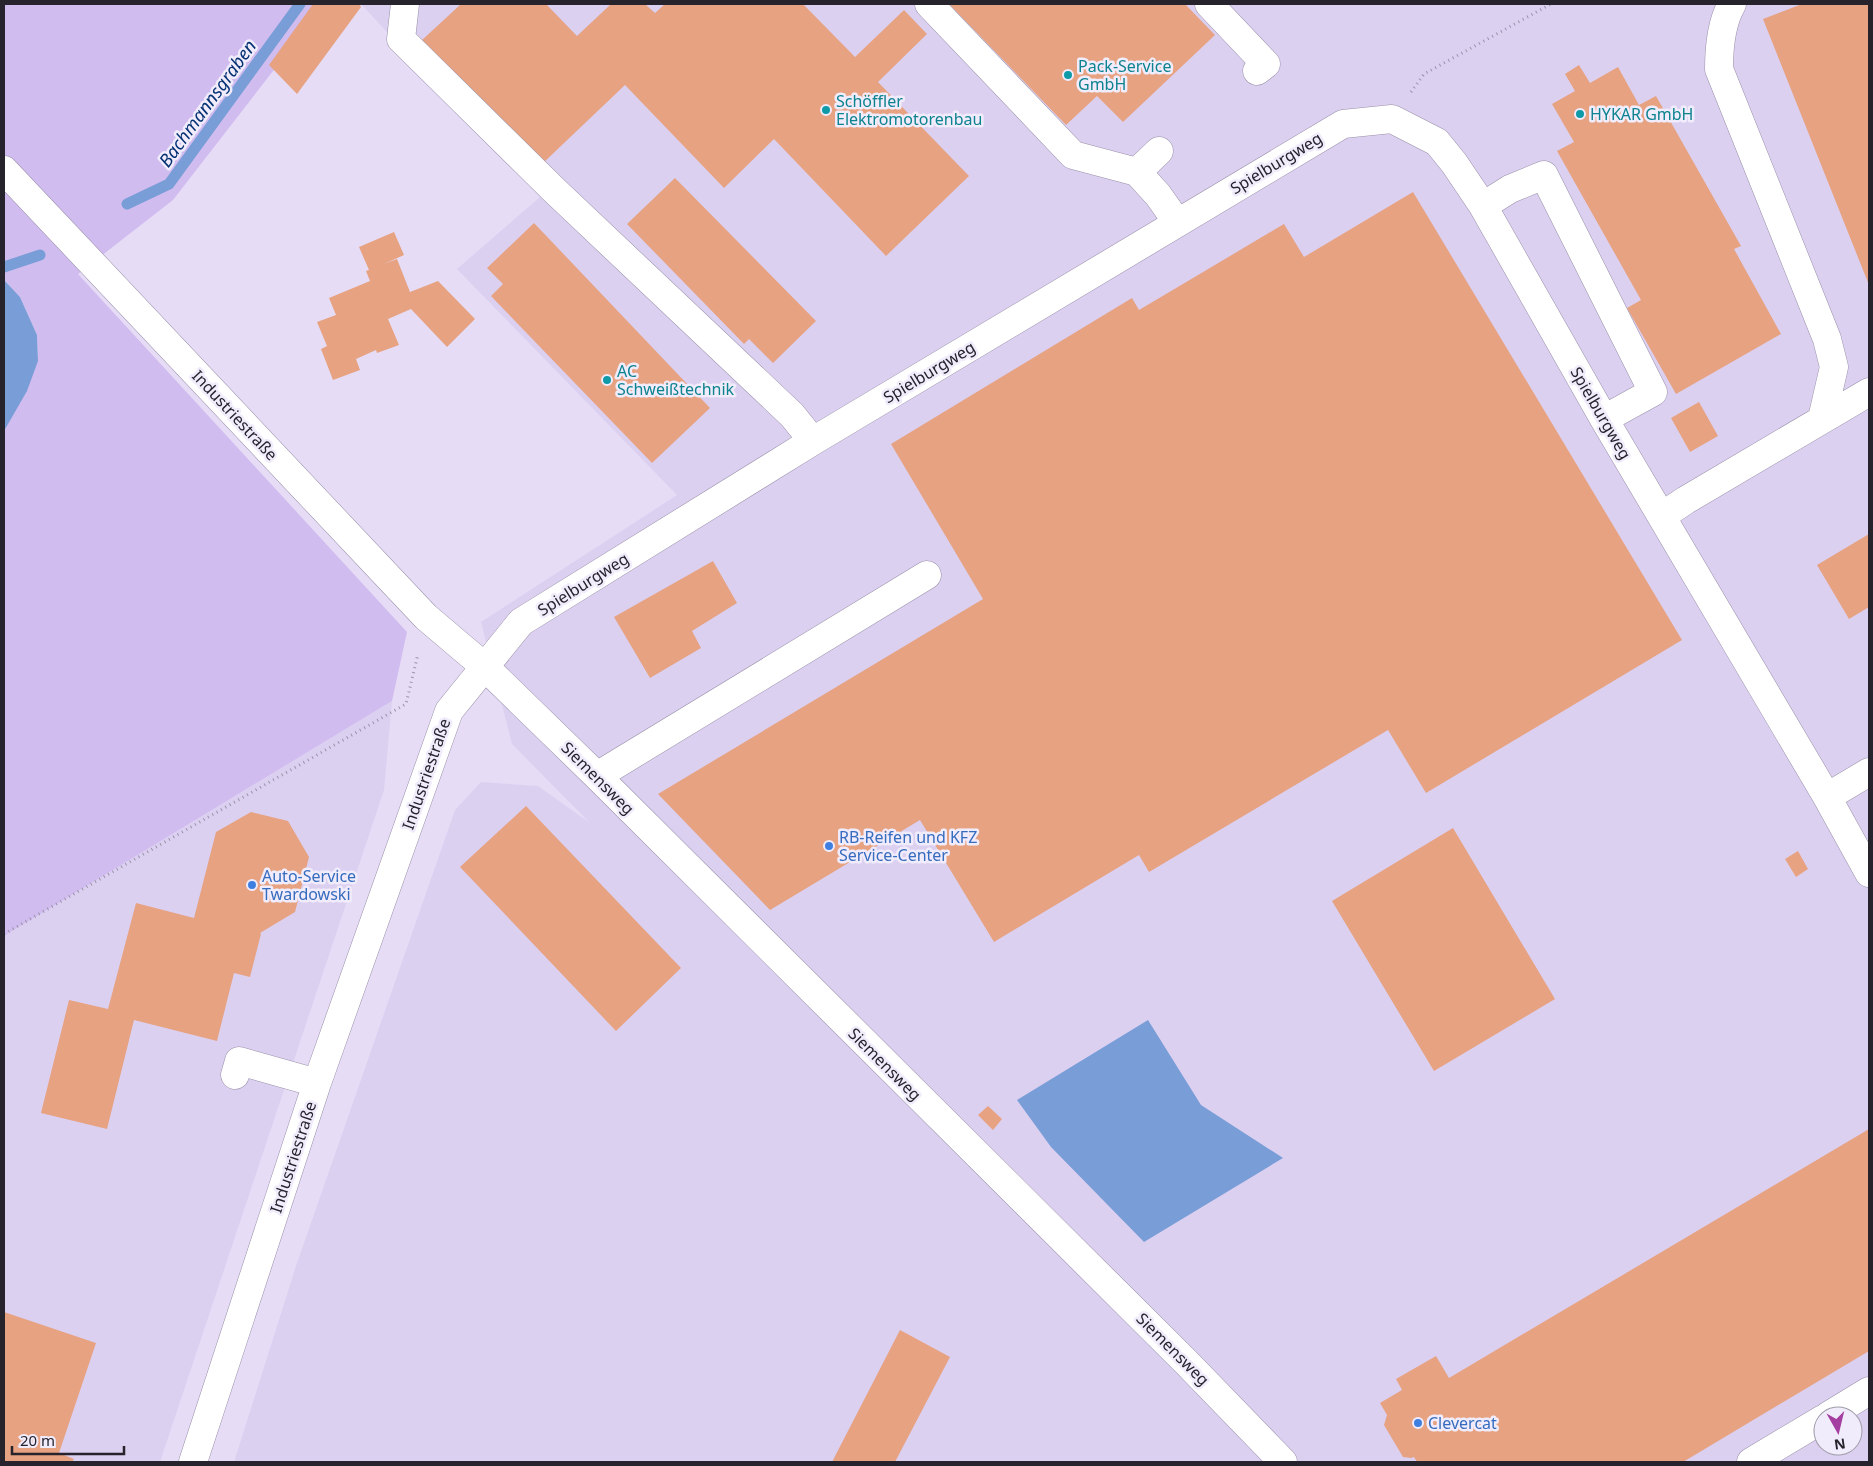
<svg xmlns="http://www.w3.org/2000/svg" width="1873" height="1466" font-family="'Noto Sans',sans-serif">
	<rect width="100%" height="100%" fill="#e6dcf6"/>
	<!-- built -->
	<path fill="#dcd0f1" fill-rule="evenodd" d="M361 4H1562L1563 5 1566 4H1869V1462H234L296 1266 455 810 481 782 538 786 590 823 512 744 481 622 677 495 457 269 540 197ZM1823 1416H1853V1446H1823Z
		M392 701 384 790 160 1462H4V936Z"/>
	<!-- green -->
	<path fill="#d1bcf0" d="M4 4H325L173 200 78 274 407 632 392 701 4 936V431L38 361 37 335 20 297 4 280Z"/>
	<!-- water -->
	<path fill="#799dd6" d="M4 280 20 297 37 335 38 361 27 391 4 431Z
		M1148 1020 1201 1105 1283 1158 1144 1242 1051 1147 1017 1100Z"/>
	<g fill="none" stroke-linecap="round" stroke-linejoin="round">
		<!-- stream -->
		<path stroke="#799dd6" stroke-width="11" d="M127 204 169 184 300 4
			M4 267 40 255"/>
	</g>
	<!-- building -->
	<path fill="#e6a281" d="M313 4H359L361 7 297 94 269 65Z
		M461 4H546L577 36 611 4H645L655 13 665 4H803L855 57 904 10 927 34 878 82 969 176 886 256 774 139 724 188 625 85 541 165 421 41Z
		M949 4H1185L1215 35 1123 122 1097 96 1066 125Z
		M1802 4H1869V285L1763 19Z
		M1579 65 1590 83 1618 67 1639 105 1656 96 1741 246 1734 249 1781 334 1676 394 1627 308 1641 300 1557 151 1574 142 1552 104 1575 91 1565 74Z
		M675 178 816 321 773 363 749 339 744 344 627 224Z
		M1413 192 1682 640 1426 793 1388 730 1149 872 1139 855 994 942 920 820 770 910 658 794 983 599 891 444 1132 298 1139 310 1284 224 1304 257Z
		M534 223 710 408 652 463 491 296 503 284 487 268Z
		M394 232 404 255 384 264 397 259 410 292 438 281 475 319 447 347 411 309 388 319 399 345 377 353 376 350 356 359 360 370 333 380 321 349 327 346 317 322 336 315 329 298 370 281 366 271 369 270 359 247Z
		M1699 402 1718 436 1690 452 1671 418Z
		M1869 534V607L1849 619 1817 565Z
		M713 561 737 603 692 631 701 648 650 678 614 617Z
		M526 806 681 968 616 1031 460 867Z
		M251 812 288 821 309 857 295 912 260 933 261 934 250 977 234 973 217 1041 134 1020 107 1129 41 1113 69 1000 108 1009 136 903 194 918 216 832Z
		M1453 828 1555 999 1434 1071 1332 901Z
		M1798 851 1808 869 1796 877 1785 859Z
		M988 1106 1002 1119 993 1130 978 1115Z
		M1869 1129V1351L1683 1462H1417L1414 1457 1411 1458 1403 1457 1384 1425 1387 1415 1380 1403 1402 1390 1396 1379 1436 1356 1449 1378Z
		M4 1312 96 1343 59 1453 74 1459 72 1462H4Z
		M900 1330 950 1357 895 1462H832Z"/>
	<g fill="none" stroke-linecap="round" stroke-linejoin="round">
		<defs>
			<path id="minor" d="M405 4 401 39 554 190 792 415 813 441
				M929 4 1073 155 1137 172
				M1209 4 1266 64 1257 71
				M1732 4C1721 23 1719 47 1719 69L1827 339 1834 367 1822 419
				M1159 151 1137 172 1158 195 1177 222
				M4 170 426 617 485 667 597 776 1187 1363 1283 1462
				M1483 206 1510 189 1544 175 1653 392 1604 419
				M1662 516 1686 500 1869 392
				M597 776 927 575
				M1827 797 1869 772
				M235 1075 239 1061 317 1083
				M1828 1416 1869 1391
				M193 1462 317 1083 449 711 521 622 813 441 1343 124 1392 119 1437 142 1454 163 1483 206 1604 419 1827 797 1869 873
				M1751 1462 1823 1419"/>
		</defs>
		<!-- minor casing -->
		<use href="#minor" stroke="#9990a8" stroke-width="29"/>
		<!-- path -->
		<path stroke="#9b94a8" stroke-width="3" stroke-dasharray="1 4" stroke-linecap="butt" d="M1411 92 1424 74 1551 4
			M4 934 406 704 418 654"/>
		<!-- minor -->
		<use href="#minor" stroke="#fff" stroke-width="28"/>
	</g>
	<!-- markers -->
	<g fill="#0f9aa8" stroke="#f1ecfb" stroke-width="2">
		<circle cx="1068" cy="75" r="5"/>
		<circle cx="826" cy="110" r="5"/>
		<circle cx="1580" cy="114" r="5"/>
		<circle cx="607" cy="380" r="5"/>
	</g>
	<g fill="#3f7fe0" stroke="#f1ecfb" stroke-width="2">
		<circle cx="829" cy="846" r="5"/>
		<circle cx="252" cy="885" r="5"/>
		<circle cx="1418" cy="1423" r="5"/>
	</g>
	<g text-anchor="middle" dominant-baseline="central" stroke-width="5" stroke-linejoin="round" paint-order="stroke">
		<!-- culture labels -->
		<g font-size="16" fill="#0d838f" stroke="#f1ecfb" text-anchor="start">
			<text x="1078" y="66">Pack-Service<tspan x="1078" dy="18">GmbH</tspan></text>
			<text x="836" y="101">Schöffler<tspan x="836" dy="18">Elektromotorenbau</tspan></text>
			<text x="1590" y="114">HYKAR GmbH</text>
			<text x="617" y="371">AC<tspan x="617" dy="18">Schweißtechnik</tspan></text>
		</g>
		<!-- street labels -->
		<g font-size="16" fill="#27232d" stroke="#f1ecfb">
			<text transform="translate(1276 163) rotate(-31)">Spielburgweg</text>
			<text transform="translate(929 372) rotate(-31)">Spielburgweg</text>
			<text transform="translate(1601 413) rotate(60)">Spielburgweg</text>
			<text transform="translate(235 415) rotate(47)">Industriestraße</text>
			<text transform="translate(583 584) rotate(-32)">Spielburgweg</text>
			<text transform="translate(426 774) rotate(-71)">Industriestraße</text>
			<text transform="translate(598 778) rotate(45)">Siemensweg</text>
			<text transform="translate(885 1064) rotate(45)">Siemensweg</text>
			<text transform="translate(293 1157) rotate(-72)">Industriestraße</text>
			<text transform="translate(1173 1349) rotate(45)">Siemensweg</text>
		</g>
		<!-- shop labels -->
		<g font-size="16" fill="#366cbe" stroke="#f1ecfb" text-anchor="start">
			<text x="839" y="837">RB-Reifen und KFZ<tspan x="839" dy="18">Service-Center</tspan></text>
			<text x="262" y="876">Auto-Service<tspan x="262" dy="18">Twardowski</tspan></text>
			<text x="1428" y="1423">Clevercat</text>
		</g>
		<!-- water labels -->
		<g font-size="18" font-style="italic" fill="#043173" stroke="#f1ecfb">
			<text transform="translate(207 103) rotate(-54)">Bachmannsgraben</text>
		</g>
	</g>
	<!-- border -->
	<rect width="1873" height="1466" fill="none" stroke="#27232d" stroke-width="10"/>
	<!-- north arrow -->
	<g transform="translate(1838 1431) rotate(172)"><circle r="24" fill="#f1ecfb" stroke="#a09ca9"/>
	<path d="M0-4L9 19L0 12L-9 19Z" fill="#a53ea1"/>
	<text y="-8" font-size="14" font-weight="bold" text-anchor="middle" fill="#27232d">N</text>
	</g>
	<!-- scale -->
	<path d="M12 1446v8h112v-8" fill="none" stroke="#27232d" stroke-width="2.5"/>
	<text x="20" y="1446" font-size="15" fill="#27232d" stroke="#f1ecfb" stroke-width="4" paint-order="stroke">20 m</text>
</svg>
